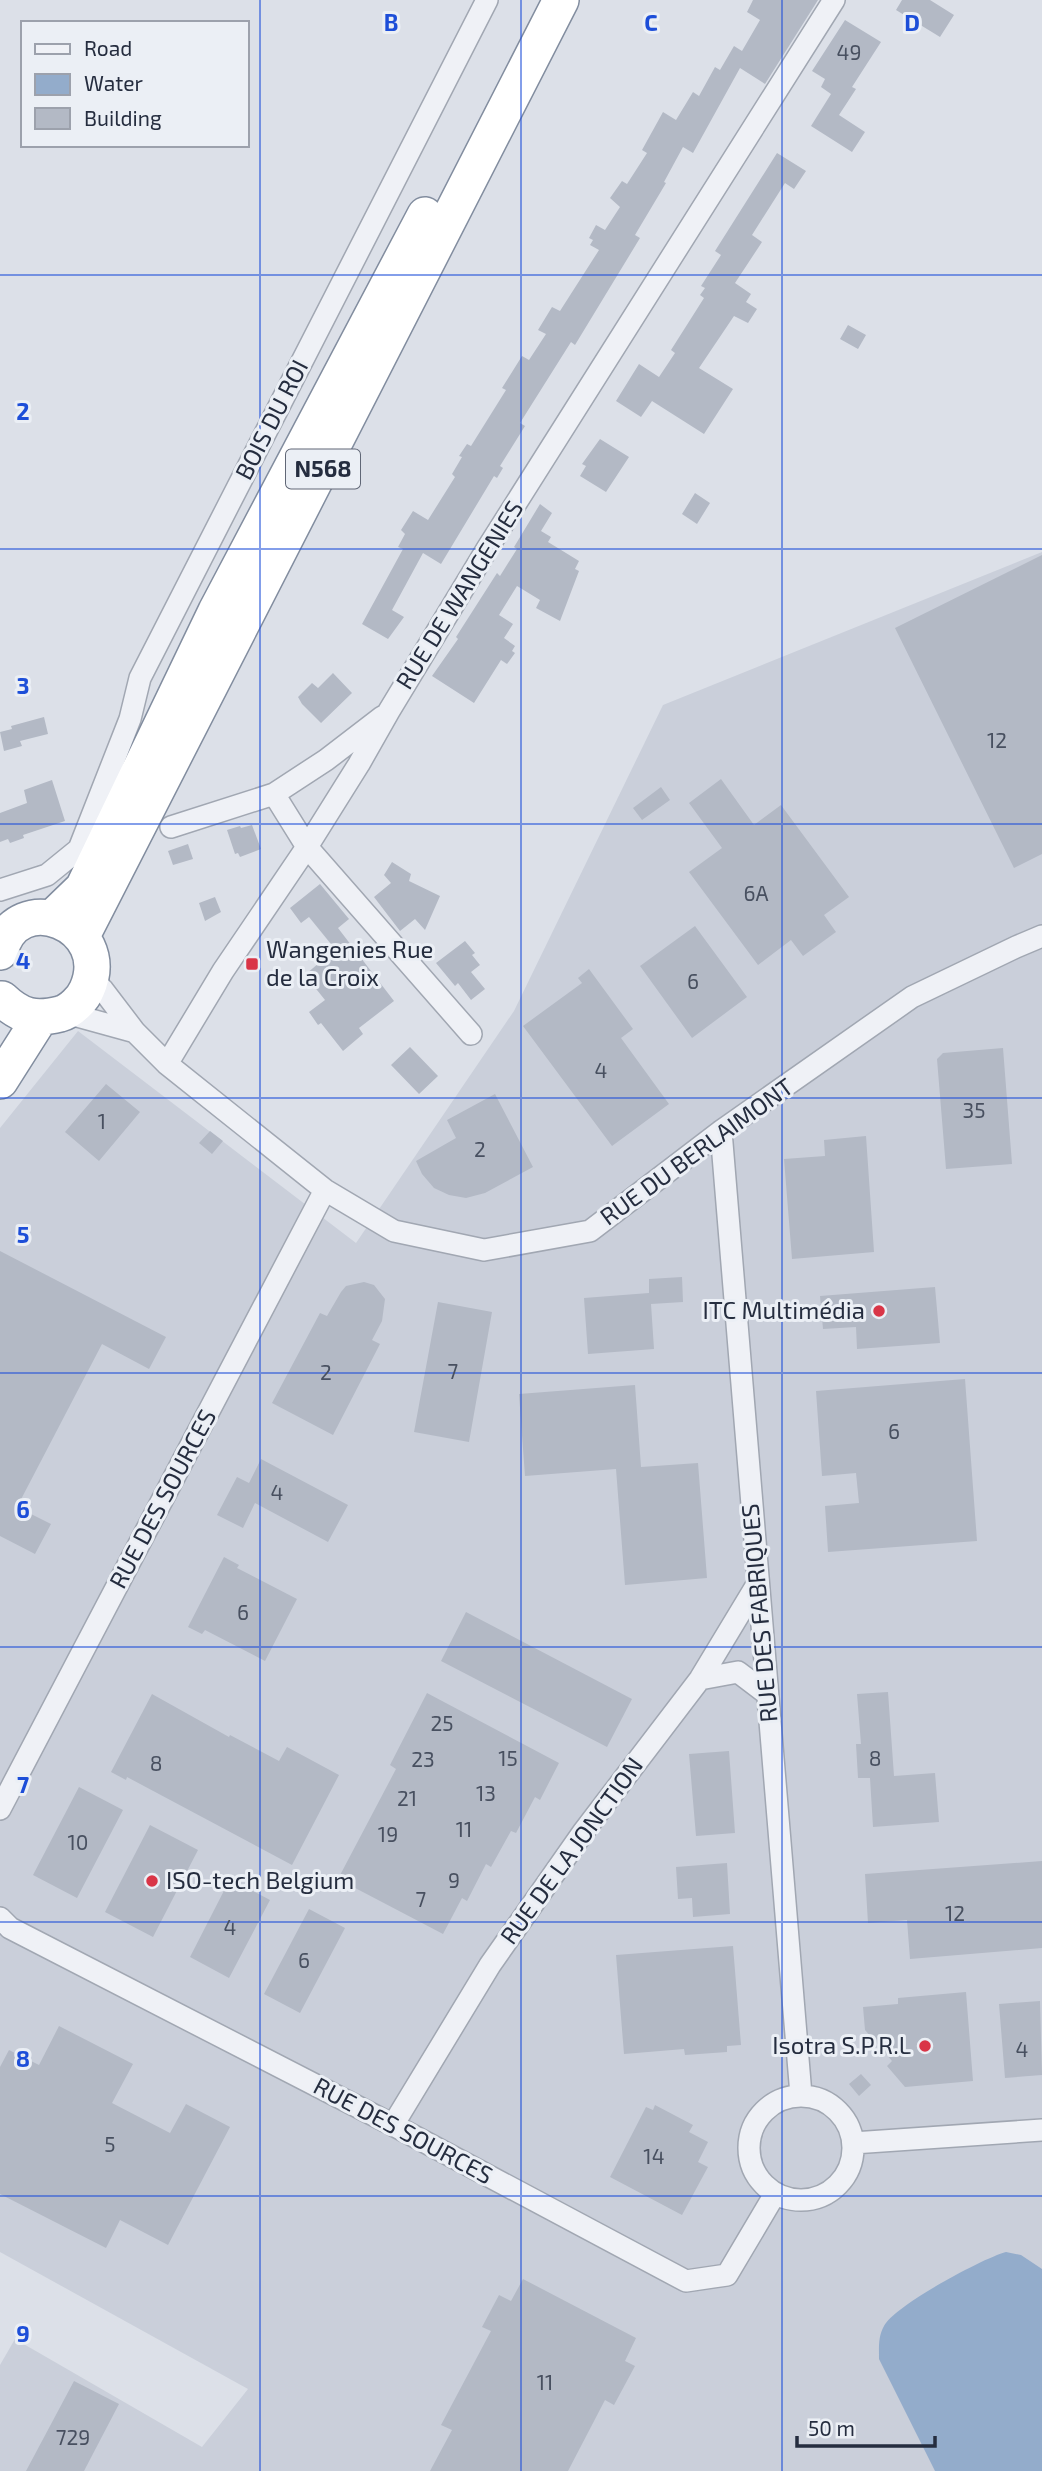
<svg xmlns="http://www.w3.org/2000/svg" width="1042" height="2471" viewBox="0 0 1042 2471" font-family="'Exo 2',sans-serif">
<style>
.built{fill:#cacfda}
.water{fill:#93accb}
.building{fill:#b3b9c5}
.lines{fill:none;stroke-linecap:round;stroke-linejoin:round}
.minor-casing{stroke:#a1a7b2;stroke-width:24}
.trunk-casing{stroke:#828d9f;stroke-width:38}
.minor{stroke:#eff1f6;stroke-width:21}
.trunk{stroke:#fff;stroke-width:35}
.grid{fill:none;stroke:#1d4ed8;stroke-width:2;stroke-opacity:0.55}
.poi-dot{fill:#d93547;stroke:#ebeff5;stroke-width:2.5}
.labels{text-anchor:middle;stroke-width:6;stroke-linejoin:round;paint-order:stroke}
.number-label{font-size:21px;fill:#485060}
.shield{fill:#ebeff5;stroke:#606776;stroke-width:2}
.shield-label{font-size:23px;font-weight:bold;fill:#252d3f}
.street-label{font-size:24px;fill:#252d3f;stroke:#ebeff5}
.poi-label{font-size:24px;fill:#252d3f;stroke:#ebeff5;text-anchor:start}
.grid-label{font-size:23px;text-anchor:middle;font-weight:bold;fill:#1d4ed8;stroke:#ebeff5;stroke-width:6;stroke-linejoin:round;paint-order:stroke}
</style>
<rect width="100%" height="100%" fill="#dce0e8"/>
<path class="built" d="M 1042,552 L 1042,2471 L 0,2471 L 0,2365 L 15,2339 L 202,2447 L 248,2389 L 0,2252 L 0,1128 L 78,1031 L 356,1243 L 514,1011 L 663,705 Z"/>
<path class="water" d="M 1006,2252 L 1021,2255 L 1042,2269 L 1042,2471 L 935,2471 L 879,2359 C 879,2347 878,2337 884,2326 C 894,2306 983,2258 1006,2252 Z"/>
<path class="building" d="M 753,0 L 818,0 L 765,84 L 740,68 L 693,153 L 683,147 L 664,182 L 666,183 L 635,235 L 640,238 L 575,345 L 571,342 L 520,423 L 525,426 L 500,466 L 503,468 L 497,478 L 494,476 L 441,564 L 423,553 L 392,610 L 404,617 L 388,639 L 362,624 L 403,549 L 398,547 L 405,534 L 401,530 L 413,511 L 428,520 L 455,477 L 452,474 L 462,457 L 459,456 L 467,444 L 471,446 L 506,390 L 502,388 L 522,356 L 529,360 L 546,334 L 538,330 L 552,307 L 560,311 L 599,250 L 590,245 L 593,240 L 589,238 L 596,225 L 605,230 L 620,207 L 610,198 L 622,181 L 627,184 L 647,153 L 642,150 L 663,112 L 676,120 L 693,92 L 699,96 L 715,67 L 720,70 L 734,46 L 742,51 L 760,20 L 747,12 Z
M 902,0 L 930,0 L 954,15 L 940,37 L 896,10 Z
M 845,20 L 881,42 L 852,87 L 856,89 L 839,115 L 865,132 L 852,152 L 811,126 L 831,94 L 821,87 L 825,79 L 812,71 Z
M 777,153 L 806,171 L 794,189 L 785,183 L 752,235 L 762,242 L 735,283 L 751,294 L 746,302 L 757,309 L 748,323 L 734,316 L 699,368 L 733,389 L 704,434 L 652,401 L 641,417 L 616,401 L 639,364 L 659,377 L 675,353 L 671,350 L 704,298 L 700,295 L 705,288 L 701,286 L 721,255 L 715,251 Z
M 848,325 L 866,335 L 858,349 L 840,339 Z
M 600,439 L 629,457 L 606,492 L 580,476 L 586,466 L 582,464 Z
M 695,493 L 710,503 L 697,524 L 682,514 Z
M 540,504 L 552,513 L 541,531 L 551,537 L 548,542 L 579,561 L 575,569 L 579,571 L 560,621 L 536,608 L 540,600 L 517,586 L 499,615 L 513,624 L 504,638 L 515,646 L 512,651 L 515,653 L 507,664 L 501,660 L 474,703 L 432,676 L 458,639 L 456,637 L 497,573 L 500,576 L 517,549 L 514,547 Z
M 1042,555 L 1042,854 L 1014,868 L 895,628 Z
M 333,673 L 352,693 L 321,723 L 302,704 L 298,697 L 312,683 L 318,688 Z
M 44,717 L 48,734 L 20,741 L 22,746 L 4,751 L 0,732 L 12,729 L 11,726 Z
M 721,779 L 754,825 L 781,805 L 849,897 L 824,915 L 836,932 L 803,956 L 791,940 L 758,965 L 689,872 L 722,848 L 689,803 Z
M 52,780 L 65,821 L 23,835 L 24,838 L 10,843 L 8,839 L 0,842 L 0,813 L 27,803 L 24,790 Z
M 661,787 L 670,800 L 642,820 L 633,808 Z
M 252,825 L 261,849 L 240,857 L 238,853 L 235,854 L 227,830 L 240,826 L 241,828 Z
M 188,844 L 193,859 L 173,865 L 168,851 Z
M 392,862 L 411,874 L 409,881 L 440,896 L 425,930 L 415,919 L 400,931 L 374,897 L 391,883 L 384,875 Z
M 320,884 L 349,919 L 338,928 L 394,1001 L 359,1028 L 363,1034 L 343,1051 L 321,1023 L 318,1025 L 309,1012 L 325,1000 L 305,975 L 335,949 L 309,917 L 301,923 L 290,908 Z
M 215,897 L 221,912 L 205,921 L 199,903 Z
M 695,926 L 747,997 L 692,1038 L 640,966 Z
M 465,941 L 475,953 L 472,955 L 480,965 L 471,972 L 485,989 L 471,1000 L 458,983 L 455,986 L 436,963 Z
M 589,969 L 633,1029 L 621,1038 L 669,1104 L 612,1146 L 523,1026 L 582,983 L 578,978 Z
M 410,1047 L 438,1076 L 419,1094 L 391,1065 Z
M 1003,1048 L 1012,1164 L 946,1169 L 937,1059 L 943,1053 Z
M 106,1084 L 140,1112 L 99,1161 L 65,1132 Z
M 495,1094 L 533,1167 L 485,1193 L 466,1198 L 449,1195 L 434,1188 L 422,1174 L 416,1161 L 456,1138 L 447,1120 Z
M 210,1131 L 223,1141 L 212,1154 L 199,1143 Z
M 866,1136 L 874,1252 L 792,1259 L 784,1159 L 825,1156 L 824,1140 Z
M 0,1251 L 166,1337 L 149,1369 L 102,1344 L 17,1507 L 51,1524 L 35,1554 L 0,1536 Z
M 682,1277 L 683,1302 L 651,1304 L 654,1349 L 588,1354 L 584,1298 L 649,1293 L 649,1279 Z
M 364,1282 L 374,1285 L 385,1299 L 382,1321 L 372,1340 L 380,1344 L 333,1435 L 272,1403 L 320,1313 L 327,1316 L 341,1292 L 346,1286 Z
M 935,1287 L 940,1343 L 857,1349 L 856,1327 L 823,1329 L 820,1296 Z
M 438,1302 L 492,1312 L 469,1442 L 414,1432 Z
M 965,1379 L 977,1541 L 828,1552 L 825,1506 L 859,1503 L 856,1473 L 822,1476 L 816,1391 Z
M 635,1385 L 641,1467 L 698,1463 L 707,1578 L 625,1585 L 616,1469 L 525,1476 L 519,1394 Z
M 261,1459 L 348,1505 L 328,1542 L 255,1503 L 243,1528 L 217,1515 L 237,1477 L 249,1483 Z
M 224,1557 L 239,1565 L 237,1568 L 297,1599 L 265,1661 L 205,1630 L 202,1634 L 188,1627 Z
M 466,1612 L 632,1699 L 607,1747 L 441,1661 Z
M 888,1692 L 894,1776 L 935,1773 L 939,1822 L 873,1827 L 870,1778 L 858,1778 L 856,1744 L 861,1744 L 857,1694 Z
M 427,1693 L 559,1763 L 540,1800 L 535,1797 L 516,1833 L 511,1831 L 491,1867 L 486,1864 L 467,1901 L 462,1898 L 443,1934 L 338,1879 L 396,1769 L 390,1765 Z
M 152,1694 L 229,1737 L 230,1735 L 279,1761 L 287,1747 L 339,1775 L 292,1865 L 127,1777 L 126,1780 L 111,1772 Z
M 729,1751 L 735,1833 L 696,1836 L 689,1754 Z
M 79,1787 L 123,1810 L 77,1898 L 33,1875 Z
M 150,1825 L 198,1850 L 153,1937 L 105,1912 Z
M 1042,1861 L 1042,1948 L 910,1959 L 907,1920 L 868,1923 L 865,1874 Z
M 727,1863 L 730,1914 L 693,1917 L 692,1898 L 678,1899 L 676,1867 Z
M 230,1879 L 270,1900 L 229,1978 L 190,1957 Z
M 309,1909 L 345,1928 L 300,2013 L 264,1994 Z
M 733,1946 L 741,2045 L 727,2046 L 727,2052 L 685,2055 L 684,2049 L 624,2054 L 616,1955 Z
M 966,1992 L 973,2081 L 905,2087 L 887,2066 L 892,2061 L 865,2030 L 863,2007 L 898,2004 L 898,1998 Z
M 1040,2001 L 1042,2075 L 1005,2078 L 999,2004 Z
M 59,2026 L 133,2064 L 112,2103 L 170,2133 L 186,2104 L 230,2127 L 168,2245 L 120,2220 L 106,2248 L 0,2194 L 0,2067 L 9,2050 L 39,2065 Z
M 861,2074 L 871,2085 L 859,2096 L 849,2084 Z
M 655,2105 L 693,2125 L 689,2132 L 708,2142 L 698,2162 L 708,2167 L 682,2215 L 610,2177 L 646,2107 L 653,2110 Z
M 523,2279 L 636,2338 L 625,2361 L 635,2366 L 614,2405 L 605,2400 L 568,2471 L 430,2471 L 452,2430 L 441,2425 L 491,2331 L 482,2327 L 499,2295 L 511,2301 Z
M 74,2381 L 119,2404 L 84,2471 L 26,2471 Z"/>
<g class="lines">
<defs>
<path id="minor" d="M 274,794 L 307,847 L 471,1034
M 171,827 L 274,794 L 326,760 L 382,717
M 0,890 L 47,875 L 79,849 L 130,719 L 140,678 L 487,0
M 92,979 L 103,990 L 135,1032 L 167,1064 L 325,1190 L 394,1231 L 484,1250 L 590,1231 L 721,1131 L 912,997 L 1016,947 L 1042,936
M 66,1013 L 135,1032
M 167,1064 L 223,971 L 307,847 L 359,764 L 389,711 L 487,549 L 834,0
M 721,1131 L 801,2095
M 700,1679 L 738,1672 L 767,1694
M 0,1809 L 325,1190
M 0,1918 L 10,1928 L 393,2125 L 686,2281 L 727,2275 L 775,2194
M749 2148a52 52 0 1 1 104 0a52 52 0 1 1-104 0Z
M 393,2125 L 490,1965 L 584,1831 L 700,1679 L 758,1583
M 853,2143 L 1042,2130"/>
<path id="trunk" d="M 53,917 L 83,888 L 216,611 L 425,215
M 82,936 L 561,0
M 0,952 C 16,885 115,925 87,989 C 83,999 71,1011 60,1014 C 35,1020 21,1017 2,999
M 0,1081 L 40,1018"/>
</defs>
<use href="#minor" class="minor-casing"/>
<use href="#trunk" class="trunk-casing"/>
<use href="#minor" class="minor"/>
<use href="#trunk" class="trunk"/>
</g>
<path class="grid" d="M 260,0 L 260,2471M 521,0 L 521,2471M 782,0 L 782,2471M 0,275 L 1042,275M 0,549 L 1042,549M 0,824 L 1042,824M 0,1098 L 1042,1098M 0,1373 L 1042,1373M 0,1647 L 1042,1647M 0,1922 L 1042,1922M 0,2196 L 1042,2196"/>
<g class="poi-dot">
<rect x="245" y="957" width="14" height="14" rx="3.5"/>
<circle cx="879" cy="1311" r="7"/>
<circle cx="152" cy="1881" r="7"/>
<circle cx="925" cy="2046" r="7"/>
</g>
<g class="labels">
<g class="number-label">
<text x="849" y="60">49</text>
<text x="997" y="748">12</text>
<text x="756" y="901">6A</text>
<text x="693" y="989">6</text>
<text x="601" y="1078">4</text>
<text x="974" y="1118">35</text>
<text x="102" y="1129">1</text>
<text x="480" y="1157">2</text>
<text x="453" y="1379">7</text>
<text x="326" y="1380">2</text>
<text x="894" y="1439">6</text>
<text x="277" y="1500">4</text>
<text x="243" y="1620">6</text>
<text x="442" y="1731">25</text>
<text x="508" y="1766">15</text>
<text x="875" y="1766">8</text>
<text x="423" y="1767">23</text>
<text x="156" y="1771">8</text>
<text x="486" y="1801">13</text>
<text x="407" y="1806">21</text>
<text x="464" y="1837">11</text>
<text x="388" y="1842">19</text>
<text x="78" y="1850">10</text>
<text x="454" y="1888">9</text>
<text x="421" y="1907">7</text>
<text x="955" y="1921">12</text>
<text x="230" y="1935">4</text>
<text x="304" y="1968">6</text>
<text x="1022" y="2057">4</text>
<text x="110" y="2152">5</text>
<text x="654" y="2164">14</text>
<text x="545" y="2390">11</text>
<text x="73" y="2445">729</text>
</g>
<rect class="shield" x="286" y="449.5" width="74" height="39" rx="5"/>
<g class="shield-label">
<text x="323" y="477">N568</text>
</g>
<g class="street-label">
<text transform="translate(272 420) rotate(-63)" y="8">BOIS DU ROI</text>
<text transform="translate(460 595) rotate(-58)" y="8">RUE DE WANGENIES</text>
<text transform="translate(697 1152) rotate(-36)" y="8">RUE DU BERLAIMONT</text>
<text transform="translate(163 1499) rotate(-62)" y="8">RUE DES SOURCES</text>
<text transform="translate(760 1613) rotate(-95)" y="8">RUE DES FABRIQUES</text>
<text transform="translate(572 1851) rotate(-54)" y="8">RUE DE LA JONCTION</text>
<text transform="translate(403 2131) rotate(28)" y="8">RUE DES SOURCES</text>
</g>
<g class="poi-label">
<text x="266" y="958">Wangenies Rue<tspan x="266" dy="28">de la Croix</tspan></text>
<text x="865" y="1319" text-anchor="end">ITC Multimédia</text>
<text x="166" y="1889">ISO-tech Belgium</text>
<text x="911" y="2054" text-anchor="end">Isotra S.P.R.L</text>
</g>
</g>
<g class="grid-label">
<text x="391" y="31">B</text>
<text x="651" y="31">C</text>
<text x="912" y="31">D</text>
<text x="23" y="420">2</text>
<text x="23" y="694">3</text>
<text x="23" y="969">4</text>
<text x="23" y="1243">5</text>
<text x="23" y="1518">6</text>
<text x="23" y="1793">7</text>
<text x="23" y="2067">8</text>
<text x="23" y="2342">9</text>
</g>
<rect x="21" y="21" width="228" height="126" fill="#ebeff5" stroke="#9ca1ac" stroke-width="2"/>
<rect x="35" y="44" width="35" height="10" fill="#eff1f6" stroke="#9ca1ac" stroke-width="2"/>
<text x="84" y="56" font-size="21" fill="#252d3f">Road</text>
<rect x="35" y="74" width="35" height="21" fill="#93accb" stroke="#9ca1ac" stroke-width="2"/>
<text x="84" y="91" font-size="21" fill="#252d3f">Water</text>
<rect x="35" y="108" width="35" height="21" fill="#b3b9c5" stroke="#9ca1ac" stroke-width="2"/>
<text x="84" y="126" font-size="21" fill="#252d3f">Building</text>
<path d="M797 2436v10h138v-10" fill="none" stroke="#252d3f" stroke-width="3.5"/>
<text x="808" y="2436" font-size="21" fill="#252d3f" stroke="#ebeff5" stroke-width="5" paint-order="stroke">50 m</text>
</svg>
